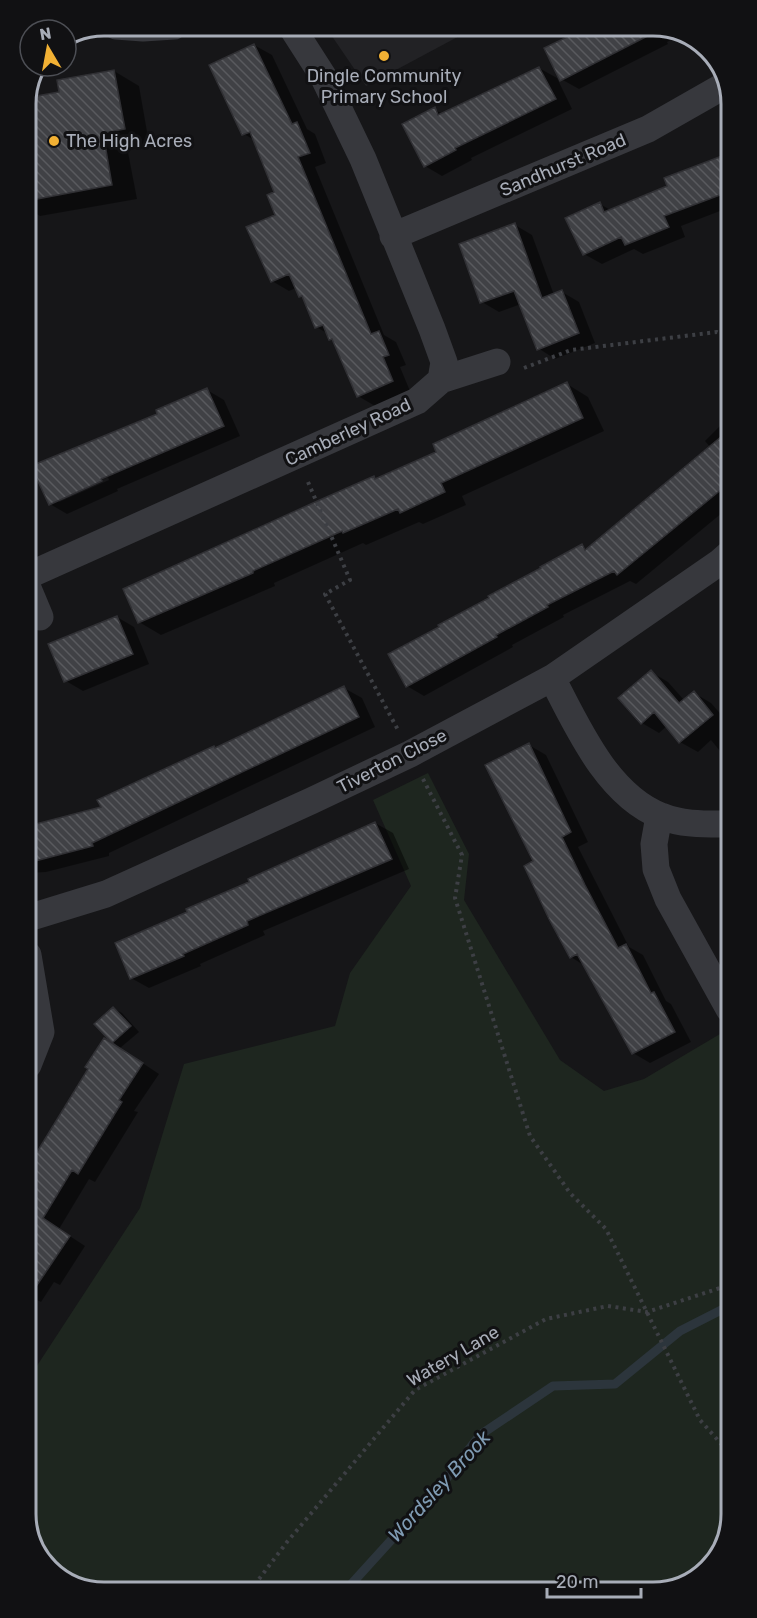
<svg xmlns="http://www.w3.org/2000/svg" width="757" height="1618" viewBox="0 0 757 1618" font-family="Rubik,sans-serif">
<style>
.built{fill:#222225}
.green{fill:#1e261f}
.shadow{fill:#0007;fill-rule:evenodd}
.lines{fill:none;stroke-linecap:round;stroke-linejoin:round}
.stream{stroke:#2c353c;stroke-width:9}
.building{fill:url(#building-back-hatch);stroke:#303034;stroke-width:1.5}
.path{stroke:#3d3f44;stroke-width:4;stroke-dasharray:3 4.5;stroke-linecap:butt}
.street{stroke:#37383d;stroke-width:27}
.poi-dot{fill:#f2b134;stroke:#111113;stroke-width:2}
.labels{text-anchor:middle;stroke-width:6;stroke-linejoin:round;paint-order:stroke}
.poi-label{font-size:18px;fill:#a8adb8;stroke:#111113}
.street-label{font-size:18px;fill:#a8adb8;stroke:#111113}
.water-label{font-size:20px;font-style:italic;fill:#7f9bb3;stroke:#111113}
.rim{fill:none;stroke:#a8adb8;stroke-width:3}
</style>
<defs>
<pattern id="building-back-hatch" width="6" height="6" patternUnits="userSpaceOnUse" patternTransform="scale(1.5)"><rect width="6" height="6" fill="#404145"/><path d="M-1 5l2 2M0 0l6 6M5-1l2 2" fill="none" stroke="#595a5e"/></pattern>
</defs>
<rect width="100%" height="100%" fill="#161618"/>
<path class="built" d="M 325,26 L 478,26 L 366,86 Z"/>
<path class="green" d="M 428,773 L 469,854 L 464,900 L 560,1060 L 604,1091 L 644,1079 L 720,1034 L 730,1032 L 731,1514 L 715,1561 L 678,1588 L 99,1592 L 57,1576 L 30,1539 L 29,1378 L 140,1208 L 184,1064 L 335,1026 L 350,973 L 411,886 L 373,800 Z"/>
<path class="shadow" d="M 593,26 L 658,26 L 681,35 L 667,42 L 668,44 L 579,89 L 561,79 L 546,49 Z
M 254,45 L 272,55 L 307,129 L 315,134 L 326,163 L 315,167 L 384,335 L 396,342 L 406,365 L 400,367 L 410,391 L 375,406 L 358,396 L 335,342 L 330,339 L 327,333 L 316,327 L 305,299 L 300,296 L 296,288 L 289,291 L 272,281 L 277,216 L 276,193 L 256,141 L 244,134 L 211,66 Z
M 539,68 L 557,78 L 572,109 L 471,158 L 472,160 L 442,176 L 425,166 L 434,109 L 444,115 Z
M 114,71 L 139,86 L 149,143 L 127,147 L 137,199 L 40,216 L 26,208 L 26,100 L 61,94 Z
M 727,156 L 728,215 L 720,211 L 681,226 L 685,237 L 643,254 L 634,249 L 602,264 L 584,254 L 600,204 L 612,211 L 669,187 L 666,179 Z
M 515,225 L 532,235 L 554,295 L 562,292 L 579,302 L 595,343 L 555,359 L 538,348 L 521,304 L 499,312 L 482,302 Z
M 567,384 L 588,397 L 604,431 L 462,496 L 466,505 L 423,524 L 419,522 L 366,545 L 363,543 L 274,583 L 275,586 L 161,635 L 139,622 L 374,478 L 378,480 L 438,452 Z
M 207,390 L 224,400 L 240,436 L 117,489 L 118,491 L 67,514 L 50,504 L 159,414 ZM 108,477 L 109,480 L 59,502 L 59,499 Z
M 728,418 L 728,508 L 636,584 L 630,581 L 563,615 L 564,617 L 512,645 L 513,647 L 424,696 L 407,686 L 491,599 L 582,546 L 588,550 L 711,448 L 705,441 Z
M 117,617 L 134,627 L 149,664 L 83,691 L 66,681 Z
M 651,672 L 668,682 L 684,700 L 694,693 L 711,703 L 725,719 L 729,716 L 729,762 L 711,740 L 698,752 L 680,742 L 667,726 L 659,733 L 642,723 Z
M 344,688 L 362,698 L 375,727 L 109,853 L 109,856 L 46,872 L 28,873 L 28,827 L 105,823 Z
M 529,745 L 546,755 L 588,842 L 578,847 L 603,896 L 629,947 L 643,955 L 666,1001 L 671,1004 L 691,1042 L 650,1063 L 633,1053 L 585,966 L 571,957 L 535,862 Z
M 375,823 L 393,833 L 409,869 L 263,931 L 265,935 L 200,964 L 201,966 L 149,988 L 131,978 L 189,913 Z
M 113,1008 L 122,1013 L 139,1032 L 120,1048 L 159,1074 L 134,1111 L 138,1112 L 95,1182 L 89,1179 L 59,1229 L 85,1246 L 60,1285 L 54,1282 L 41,1302 L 29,1296 L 29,1168 L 49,1137 L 117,1046 L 97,1024 Z"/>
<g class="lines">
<path class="stream" d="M 345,1591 L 443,1483 L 480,1435 L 553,1386 L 615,1384 L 680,1331 L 731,1305"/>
</g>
<path class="building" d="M 590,26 L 658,26 L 663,28 L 560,81 L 544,48 Z
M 254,44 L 292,124 L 297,122 L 310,153 L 298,157 L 371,334 L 379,331 L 389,355 L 383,357 L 393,381 L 357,397 L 332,339 L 329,340 L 323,325 L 315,328 L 302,296 L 299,297 L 289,274 L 271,282 L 246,227 L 275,215 L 267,195 L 274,192 L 250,132 L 242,135 L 209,65 Z
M 539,67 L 556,99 L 455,148 L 456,150 L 424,167 L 402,124 L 435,107 L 438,115 Z
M 114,70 L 125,129 L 103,133 L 112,185 L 26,201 L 26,98 L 59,92 L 57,80 Z
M 727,154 L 728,192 L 664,216 L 669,227 L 625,245 L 621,237 L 583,255 L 565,218 L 600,202 L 604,212 L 667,186 L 664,178 Z
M 515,223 L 542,298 L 562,290 L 579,333 L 537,350 L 514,291 L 480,303 L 459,244 Z
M 567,382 L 583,418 L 441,483 L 445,492 L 400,513 L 398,509 L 343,533 L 342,531 L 253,571 L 253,573 L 138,623 L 123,589 L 313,503 L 374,476 L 375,479 L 436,452 L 433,444 Z
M 207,388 L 224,426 L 101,479 L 102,481 L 49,505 L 31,466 L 157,414 L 156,410 Z
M 728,431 L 728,484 L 617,575 L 614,571 L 547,605 L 548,607 L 496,635 L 497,637 L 406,687 L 388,654 L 439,627 L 438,625 L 489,598 L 488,596 L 541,568 L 540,567 L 582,544 L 585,550 Z
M 117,616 L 133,654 L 64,682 L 48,644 Z
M 651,670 L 679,703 L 694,691 L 713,715 L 679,743 L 654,712 L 641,724 L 618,698 Z
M 344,686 L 359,717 L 168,807 L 92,843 L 93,846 L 35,861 L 28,826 L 101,807 L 97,800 L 214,746 L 215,748 Z
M 529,743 L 571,832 L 562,837 L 585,885 L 618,948 L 626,944 L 651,993 L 654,992 L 675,1032 L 632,1054 L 577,954 L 570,958 L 549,919 L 524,866 L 533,861 L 485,765 Z
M 375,822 L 392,859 L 247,921 L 248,925 L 183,954 L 184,956 L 130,979 L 115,943 L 187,912 L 186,909 L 249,882 L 248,879 Z
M 113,1007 L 131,1026 L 112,1043 L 94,1024 Z
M 104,1038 L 143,1063 L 119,1100 L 122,1102 L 78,1174 L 72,1170 L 43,1218 L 70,1236 L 29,1297 L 29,1165 L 88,1069 L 85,1067 Z"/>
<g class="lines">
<path class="path" d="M 524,368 L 571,350 L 717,332 L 728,337
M 308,482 L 350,580 L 325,594 L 398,730
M 423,779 L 462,855 L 455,898 L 530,1136 L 570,1193 L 606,1229 L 700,1420 L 731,1455
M 250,1591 L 287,1542 L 415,1390 L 546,1319 L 608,1306 L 647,1312 L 720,1288 L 731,1282"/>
<path class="street" d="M 116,26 L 143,28 L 174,26
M 393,236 L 648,129 L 727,84
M 441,380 L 497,362
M 27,576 L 417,401 L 441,380 L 444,362 L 432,329 L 363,159 L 323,76 L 291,26
M 27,586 L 40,617
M 552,678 C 577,726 607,795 661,816 C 682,825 707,824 729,824
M 659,816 L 654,844 L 656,869 L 668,899 L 729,1009
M 28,918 L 106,894 L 311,801 L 410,754 L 552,678 L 720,562 L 729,554
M 28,955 L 41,1032 L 28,1065"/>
</g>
<g class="poi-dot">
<circle cx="384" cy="56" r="6"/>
<circle cx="54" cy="141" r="6"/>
</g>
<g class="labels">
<g class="poi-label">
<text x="384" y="82">Dingle Community<tspan x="384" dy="21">Primary School</tspan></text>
<text x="66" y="147" text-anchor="start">The High Acres</text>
</g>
<g class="street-label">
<text transform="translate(563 165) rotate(-23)" y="6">Sandhurst Road</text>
<text transform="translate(348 432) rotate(-25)" y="6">Camberley Road</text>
<text transform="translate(392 761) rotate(-27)" y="6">Tiverton Close</text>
<text transform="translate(453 1356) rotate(-30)" y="6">Watery Lane</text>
</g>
<g class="water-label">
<text transform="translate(439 1486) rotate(-48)" y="7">Wordsley Brook</text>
</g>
</g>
<path d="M0 0H757V1618H0ZM104 36H653A68 68 0 0 1 721 104V1514A68 68 0 0 1 653 1582H104A68 68 0 0 1 36 1514V104A68 68 0 0 1 104 36Z" fill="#111113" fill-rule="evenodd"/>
<path class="rim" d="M104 36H653A68 68 0 0 1 721 104V1514A68 68 0 0 1 653 1582H104A68 68 0 0 1 36 1514V104A68 68 0 0 1 104 36Z"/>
<g transform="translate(48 48) rotate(350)"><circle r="28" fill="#111113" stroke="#4d4f55" stroke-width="1.5"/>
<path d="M0-4.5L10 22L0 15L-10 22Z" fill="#f2b134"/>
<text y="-9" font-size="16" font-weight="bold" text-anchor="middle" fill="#a8adb8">N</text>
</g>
<path d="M547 1588v9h94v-9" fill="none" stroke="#a8adb8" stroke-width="3"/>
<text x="556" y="1588" font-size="18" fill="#a8adb8" stroke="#111113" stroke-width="4.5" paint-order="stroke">20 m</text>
</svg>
